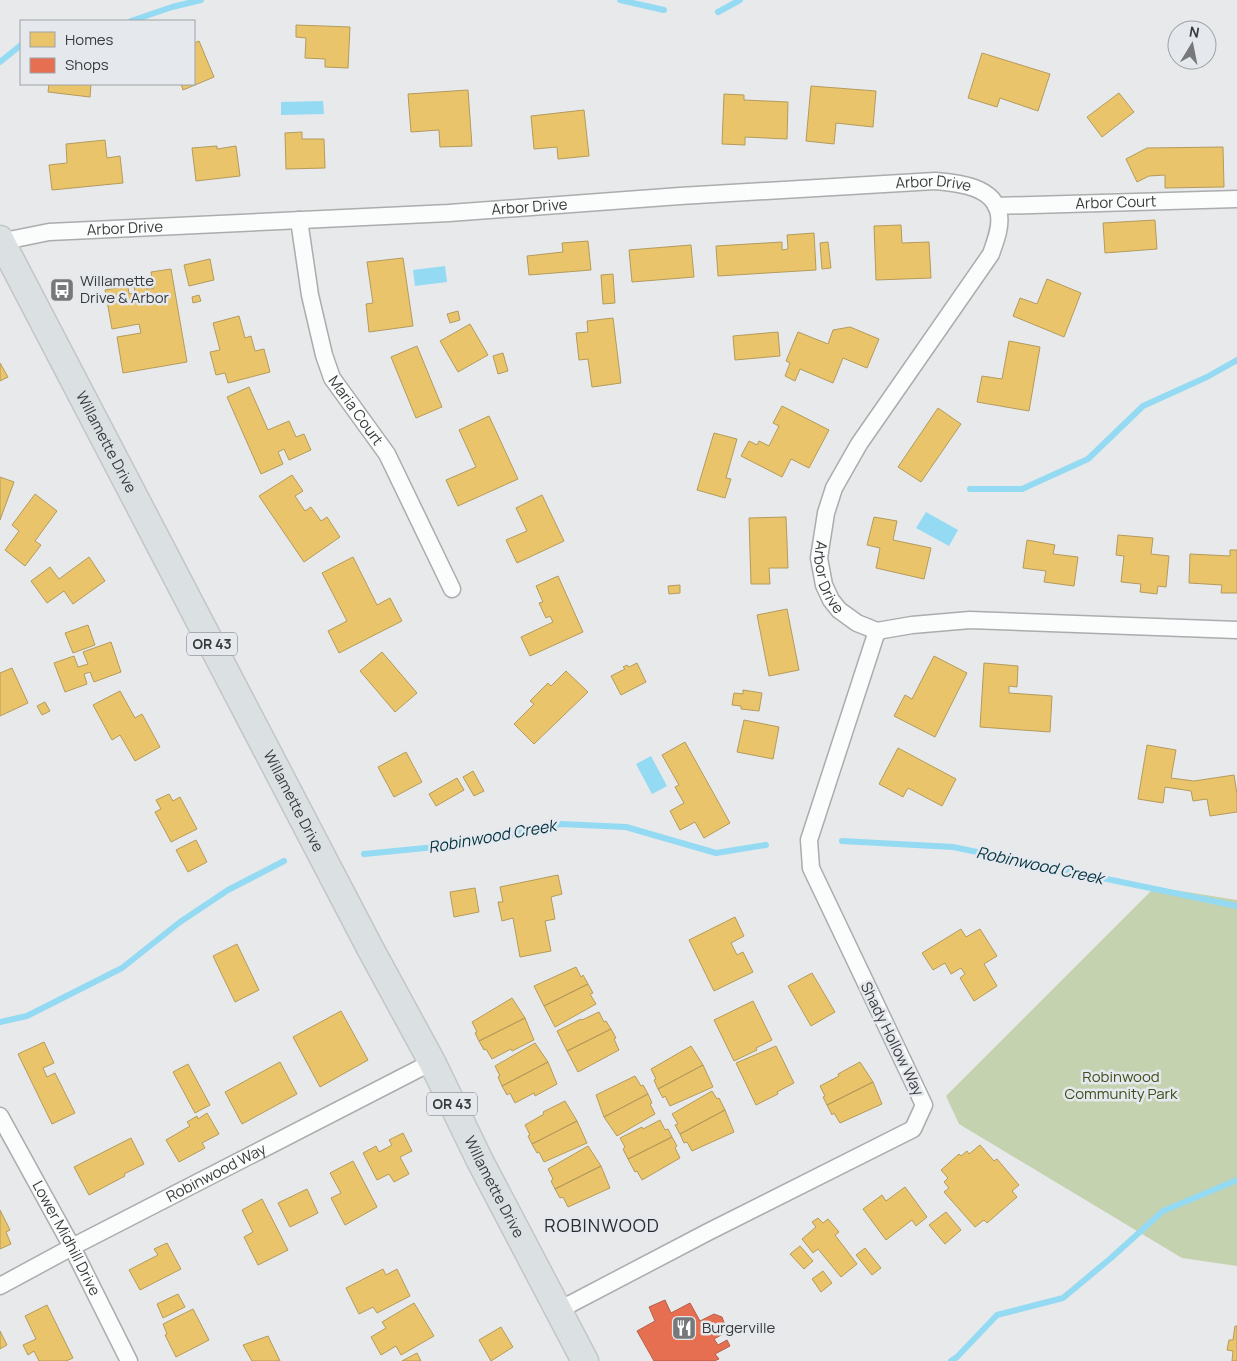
<svg xmlns="http://www.w3.org/2000/svg" width="1237" height="1361" viewBox="0 0 1237 1361" font-family="Manrope,sans-serif">
<style>
.green{fill:#c4d2b0}
.water{fill:#94daf2}
.homes{fill:#e9c46a;stroke:#b49b5c}
.shops{fill:#e76f51;stroke:#b35f4b}
.lines{fill:none;stroke-linecap:round;stroke-linejoin:round}
.stream{stroke:#94daf2;stroke-width:6}
.street-casing{stroke:#aaacad;stroke-width:19}
.primary-casing{stroke:#c3c5c6;stroke-width:29}
.street{stroke:#fbfcfc;stroke-width:16}
.primary{stroke:#dbe1e2;stroke-width:26}
.labels{text-anchor:middle;stroke-width:5;stroke-linejoin:round;paint-order:stroke}
.shield{fill:#e5e8ed;stroke:#6d6f71;stroke-width:1}
.shield-label{font-size:14px;font-weight:bold;fill:#393b3c}
.street-label{font-size:15px;fill:#393b3c;stroke:#e5e8ed}
.poi-label{font-size:15px;fill:#393b3c;stroke:#e5e8ed;text-anchor:start}
.park-label{font-size:15px;fill:#3d4e18;stroke:#e5e8ed}
.water-label{font-size:16px;font-style:italic;fill:#023341;stroke:#e5e8ed}
.quarter-label{font-size:18px;letter-spacing:1px;fill:#2b2d31;stroke:#e5e8ed}
</style>
<rect width="100%" height="100%" fill="#e7e9eb"/>
<path class="green" d="M 1155,887 L 1237,900 L 1237,1266 L 1182,1258 L 959,1124 L 946,1096 Z"/>
<path class="water" d="M 323,101 L 324,114 L 281,115 L 281,102 Z
M 445,266 L 447,282 L 415,286 L 413,270 Z
M 926,512 L 958,530 L 949,546 L 916,528 Z
M 651,756 L 667,786 L 652,794 L 636,764 Z"/>
<path class="homes" d="M 296,25 L 350,27 L 348,68 L 325,67 L 325,59 L 305,58 L 306,38 L 296,37 Z
M 199,41 L 214,77 L 183,90 L 181,84 L 194,84 L 194,43 Z
M 982,53 L 1050,74 L 1038,111 L 1000,98 L 997,107 L 968,98 Z
M 49,84 L 91,84 L 90,97 L 48,92 Z
M 811,86 L 876,91 L 873,127 L 836,123 L 834,144 L 806,141 Z
M 468,90 L 472,146 L 440,147 L 439,130 L 411,132 L 408,94 Z
M 1119,93 L 1134,112 L 1102,137 L 1087,117 Z
M 724,94 L 744,95 L 744,100 L 788,102 L 787,139 L 745,137 L 745,145 L 722,144 Z
M 584,110 L 589,156 L 558,159 L 557,147 L 534,149 L 531,116 Z
M 302,132 L 302,139 L 324,139 L 325,168 L 286,169 L 285,133 Z
M 105,140 L 107,158 L 120,156 L 123,183 L 52,190 L 49,165 L 67,163 L 66,144 Z
M 217,146 L 217,149 L 236,146 L 240,176 L 196,181 L 192,148 Z
M 1223,147 L 1224,187 L 1165,188 L 1165,175 L 1149,176 L 1137,182 L 1126,159 L 1147,148 Z
M 1155,220 L 1157,249 L 1105,253 L 1103,223 Z
M 901,225 L 902,243 L 929,242 L 931,278 L 876,280 L 874,226 Z
M 814,233 L 816,270 L 718,276 L 716,246 L 782,242 L 782,250 L 788,249 L 787,235 Z
M 588,241 L 591,270 L 529,275 L 527,256 L 563,252 L 562,243 Z
M 828,242 L 831,268 L 822,269 L 820,243 Z
M 691,245 L 694,277 L 632,282 L 629,250 Z
M 403,258 L 413,326 L 369,332 L 366,304 L 373,303 L 367,262 Z
M 210,259 L 214,280 L 189,286 L 184,265 Z
M 171,269 L 187,362 L 123,373 L 117,337 L 141,333 L 139,324 L 112,329 L 105,290 L 128,286 L 129,294 L 135,293 L 134,286 L 146,284 L 147,289 L 154,288 L 151,272 Z
M 613,274 L 615,303 L 603,304 L 601,275 Z
M 1047,279 L 1081,293 L 1064,337 L 1013,316 L 1020,298 L 1037,304 Z
M 199,295 L 201,301 L 193,303 L 192,297 Z
M 458,311 L 460,320 L 450,323 L 447,314 Z
M 239,316 L 245,338 L 251,336 L 255,351 L 264,349 L 270,372 L 228,383 L 225,373 L 216,375 L 210,352 L 220,350 L 213,323 Z
M 613,318 L 621,383 L 592,387 L 588,359 L 579,360 L 576,333 L 588,332 L 587,321 Z
M 470,324 L 488,355 L 458,372 L 440,341 Z
M 850,327 L 879,339 L 867,368 L 843,358 L 833,383 L 800,369 L 795,381 L 785,376 L 790,363 L 786,361 L 798,332 L 828,344 L 833,330 Z
M 778,332 L 780,356 L 735,360 L 733,336 Z
M 1009,341 L 1040,347 L 1029,411 L 977,402 L 982,376 L 1002,379 Z
M 417,346 L 442,407 L 416,418 L 391,357 Z
M 503,353 L 508,371 L 498,374 L 493,356 Z
M 0,363 L 8,377 L 0,381 Z
M 249,387 L 268,430 L 289,421 L 296,437 L 304,434 L 311,450 L 289,460 L 284,449 L 278,452 L 283,464 L 261,474 L 227,397 Z
M 782,406 L 829,430 L 809,468 L 791,459 L 782,477 L 741,456 L 749,441 L 757,445 L 759,441 L 769,446 L 779,426 L 773,423 Z
M 938,408 L 961,424 L 921,482 L 898,467 Z
M 489,416 L 518,479 L 458,506 L 446,480 L 476,467 L 459,430 Z
M 714,433 L 737,439 L 726,478 L 731,479 L 725,498 L 697,490 Z
M 292,475 L 303,491 L 295,496 L 305,511 L 311,507 L 321,521 L 327,517 L 340,537 L 304,562 L 259,496 Z
M 0,477 L 14,482 L 0,520 Z
M 35,494 L 57,511 L 35,541 L 41,545 L 25,566 L 5,550 L 19,531 L 12,525 Z
M 542,495 L 564,541 L 517,563 L 506,540 L 527,531 L 516,508 Z
M 786,517 L 788,568 L 769,568 L 770,584 L 751,584 L 749,518 Z
M 874,517 L 897,521 L 893,540 L 931,548 L 924,579 L 876,568 L 880,548 L 867,545 Z
M 1118,535 L 1153,538 L 1151,554 L 1169,556 L 1166,587 L 1158,586 L 1157,594 L 1140,592 L 1141,584 L 1121,582 L 1124,556 L 1116,555 Z
M 1027,540 L 1055,545 L 1053,554 L 1078,557 L 1074,586 L 1044,582 L 1046,571 L 1023,568 Z
M 1230,550 L 1237,550 L 1237,593 L 1221,593 L 1222,585 L 1189,583 L 1190,554 L 1230,556 Z
M 89,557 L 105,581 L 73,604 L 64,591 L 47,603 L 31,581 L 50,567 L 59,579 Z
M 353,557 L 377,605 L 390,598 L 402,621 L 339,653 L 328,631 L 347,621 L 322,573 Z
M 558,576 L 583,632 L 530,656 L 521,637 L 553,622 L 550,616 L 546,618 L 539,603 L 543,602 L 536,586 Z
M 680,585 L 680,593 L 669,594 L 668,586 Z
M 787,609 L 799,670 L 769,676 L 757,615 Z
M 88,625 L 95,645 L 73,653 L 65,633 Z
M 111,642 L 121,672 L 94,682 L 90,672 L 84,674 L 87,684 L 65,692 L 54,663 L 74,656 L 78,667 L 88,664 L 83,652 Z
M 382,652 L 417,693 L 395,712 L 360,671 Z
M 934,656 L 967,673 L 935,737 L 894,716 L 905,695 L 912,699 Z
M 637,663 L 646,682 L 621,695 L 611,676 L 625,669 L 623,667 L 627,665 L 629,667 Z
M 984,663 L 1018,666 L 1017,687 L 1009,686 L 1009,693 L 1052,696 L 1050,732 L 980,727 Z
M 12,668 L 28,703 L 0,716 L 0,673 Z
M 566,671 L 588,692 L 534,744 L 514,724 L 534,704 L 530,701 L 548,683 L 551,686 Z
M 743,690 L 762,693 L 759,711 L 741,709 L 741,706 L 732,705 L 734,693 L 743,694 Z
M 120,691 L 135,718 L 142,714 L 160,747 L 135,761 L 120,735 L 112,740 L 93,705 Z
M 45,702 L 50,711 L 42,715 L 37,706 Z
M 744,720 L 779,727 L 773,759 L 737,752 Z
M 685,742 L 730,823 L 704,838 L 695,822 L 680,830 L 670,811 L 684,803 L 675,787 L 679,785 L 662,755 Z
M 1147,745 L 1176,750 L 1171,778 L 1194,781 L 1234,775 L 1237,794 L 1237,812 L 1210,816 L 1207,799 L 1193,801 L 1191,791 L 1165,787 L 1163,803 L 1138,799 Z
M 898,748 L 956,779 L 942,806 L 908,788 L 903,797 L 879,784 Z
M 406,752 L 422,782 L 394,797 L 378,767 Z
M 473,771 L 484,791 L 474,796 L 463,777 Z
M 457,778 L 464,790 L 436,806 L 429,794 Z
M 169,794 L 173,801 L 180,797 L 197,829 L 171,842 L 155,812 L 161,809 L 156,800 Z
M 196,840 L 207,862 L 188,872 L 176,850 Z
M 558,875 L 562,894 L 551,897 L 555,919 L 545,921 L 551,951 L 520,957 L 513,918 L 502,921 L 498,902 L 503,902 L 500,887 Z
M 475,888 L 479,912 L 454,917 L 450,892 Z
M 735,917 L 744,936 L 731,943 L 737,955 L 743,952 L 753,972 L 714,991 L 689,940 Z
M 961,929 L 966,937 L 980,929 L 997,956 L 984,964 L 997,986 L 974,1001 L 960,978 L 965,974 L 961,968 L 951,974 L 945,963 L 933,970 L 922,953 Z
M 237,944 L 259,990 L 235,1002 L 213,956 Z
M 576,967 L 581,977 L 583,975 L 588,984 L 544,1006 L 534,986 Z
M 812,973 L 835,1012 L 811,1026 L 788,986 Z
M 588,984 L 593,993 L 590,994 L 596,1004 L 555,1027 L 544,1006 Z
M 512,998 L 525,1018 L 479,1041 L 475,1033 L 477,1032 L 472,1022 Z
M 753,1001 L 772,1040 L 756,1048 L 757,1050 L 734,1061 L 714,1020 Z
M 341,1011 L 368,1060 L 320,1087 L 293,1037 Z
M 599,1012 L 604,1022 L 606,1021 L 611,1029 L 567,1051 L 557,1031 L 581,1019 L 582,1020 Z
M 525,1018 L 534,1040 L 512,1051 L 511,1049 L 492,1059 L 486,1049 L 484,1050 L 479,1041 Z
M 611,1029 L 616,1038 L 614,1039 L 619,1050 L 578,1072 L 567,1051 Z
M 44,1042 L 54,1063 L 43,1068 L 47,1077 L 55,1073 L 75,1113 L 52,1124 L 18,1054 Z
M 535,1043 L 548,1062 L 502,1086 L 498,1077 L 500,1076 L 495,1066 Z
M 691,1046 L 703,1065 L 658,1089 L 654,1080 L 656,1079 L 651,1069 Z
M 776,1046 L 794,1083 L 777,1092 L 778,1094 L 756,1105 L 736,1063 Z
M 280,1062 L 297,1094 L 242,1124 L 225,1092 Z
M 548,1062 L 557,1084 L 535,1096 L 534,1093 L 515,1103 L 510,1093 L 507,1095 L 502,1086 Z
M 860,1062 L 873,1082 L 827,1105 L 823,1097 L 825,1096 L 820,1086 L 839,1076 L 838,1074 Z
M 188,1064 L 210,1105 L 195,1113 L 173,1072 Z
M 703,1065 L 713,1087 L 670,1106 L 665,1096 L 663,1098 L 658,1089 Z
M 635,1076 L 641,1086 L 643,1085 L 648,1094 L 604,1117 L 596,1095 Z
M 873,1082 L 882,1104 L 840,1123 L 834,1113 L 832,1115 L 827,1105 Z
M 712,1091 L 717,1099 L 719,1098 L 725,1110 L 680,1134 L 675,1125 L 678,1124 L 672,1114 Z
M 648,1094 L 652,1103 L 650,1104 L 655,1114 L 617,1136 L 604,1117 Z
M 565,1101 L 577,1121 L 532,1144 L 528,1136 L 530,1135 L 525,1125 L 544,1114 L 543,1112 Z
M 725,1110 L 734,1132 L 692,1151 L 687,1142 L 684,1143 L 680,1134 Z
M 207,1113 L 219,1134 L 202,1143 L 205,1148 L 179,1162 L 166,1140 L 190,1126 L 187,1122 L 197,1116 L 198,1119 Z
M 660,1120 L 665,1130 L 668,1129 L 672,1137 L 628,1159 L 623,1149 L 625,1147 L 620,1138 L 642,1127 L 643,1129 Z
M 577,1121 L 587,1143 L 544,1162 L 539,1152 L 537,1153 L 532,1144 Z
M 403,1133 L 412,1151 L 400,1157 L 409,1174 L 394,1182 L 389,1174 L 377,1180 L 363,1153 L 376,1146 L 379,1152 L 392,1145 L 389,1140 Z
M 672,1137 L 677,1146 L 675,1148 L 680,1158 L 642,1180 L 637,1171 L 635,1172 L 628,1159 Z
M 131,1138 L 144,1164 L 124,1174 L 125,1176 L 89,1195 L 74,1167 Z
M 980,1145 L 994,1161 L 997,1159 L 1019,1185 L 1012,1191 L 1017,1197 L 987,1223 L 984,1220 L 975,1227 L 944,1192 L 949,1188 L 944,1182 L 948,1178 L 941,1170 L 959,1154 L 961,1156 L 967,1151 L 969,1154 Z
M 588,1146 L 601,1166 L 555,1189 L 551,1181 L 553,1179 L 548,1169 Z
M 353,1161 L 377,1207 L 345,1225 L 331,1198 L 341,1193 L 330,1173 Z
M 601,1166 L 610,1188 L 568,1207 L 563,1197 L 560,1198 L 555,1189 Z
M 905,1187 L 927,1217 L 916,1226 L 912,1220 L 886,1240 L 863,1209 L 882,1195 L 886,1201 Z
M 307,1189 L 318,1213 L 290,1227 L 278,1203 Z
M 262,1199 L 288,1250 L 258,1265 L 244,1237 L 253,1232 L 242,1210 Z
M 0,1210 L 10,1230 L 6,1232 L 11,1244 L 0,1249 Z
M 946,1212 L 961,1230 L 945,1244 L 929,1225 Z
M 818,1218 L 823,1223 L 828,1219 L 839,1232 L 835,1235 L 857,1264 L 841,1277 L 818,1249 L 813,1253 L 802,1239 L 816,1227 L 812,1222 Z
M 167,1243 L 181,1269 L 140,1290 L 129,1270 L 158,1255 L 154,1249 Z
M 800,1246 L 813,1261 L 804,1269 L 790,1254 Z
M 865,1248 L 881,1268 L 872,1275 L 856,1255 Z
M 383,1269 L 386,1275 L 397,1269 L 410,1296 L 377,1313 L 373,1307 L 359,1314 L 346,1288 Z
M 823,1271 L 832,1283 L 821,1292 L 812,1279 Z
M 178,1294 L 185,1307 L 163,1318 L 157,1304 Z
M 414,1303 L 434,1336 L 401,1355 L 396,1346 L 381,1355 L 371,1337 L 386,1328 L 382,1322 Z
M 47,1305 L 73,1358 L 66,1361 L 39,1361 L 34,1351 L 28,1355 L 23,1345 L 36,1339 L 25,1316 Z
M 193,1309 L 209,1340 L 176,1357 L 165,1335 L 167,1334 L 163,1324 Z
M 1235,1326 L 1237,1326 L 1237,1361 L 1232,1361 L 1233,1351 L 1227,1350 L 1229,1340 L 1233,1340 Z
M 501,1327 L 513,1347 L 491,1361 L 479,1340 Z
M 0,1331 L 7,1345 L 0,1349 Z
M 268,1336 L 280,1361 L 252,1361 L 243,1345 Z
M 417,1353 L 421,1361 L 402,1361 Z"/>
<path class="shops" d="M 665,1300 L 671,1313 L 690,1303 L 700,1321 L 714,1314 L 722,1317 L 725,1325 L 723,1334 L 714,1339 L 718,1345 L 727,1340 L 730,1346 L 715,1354 L 719,1359 L 714,1361 L 654,1361 L 637,1331 L 655,1321 L 649,1307 Z"/>
<g class="lines">
<path class="stream" d="M 620,0 L 664,10
M 718,12 L 740,0
M 131,21 L 172,7 L 201,0
M 0,62 L 21,45
M 970,489 L 1022,489 L 1088,459 L 1143,406 L 1207,377 L 1237,360
M 842,841 L 953,847 L 1237,906
M 364,854 L 466,844 L 561,824 L 626,827 L 716,853 L 766,845
M 0,1022 L 27,1016 L 122,968 L 180,922 L 228,890 L 284,861
M 951,1361 L 957,1357 L 997,1315 L 1063,1298 L 1111,1258 L 1163,1211 L 1237,1180"/>
<defs>
<g id="street">
<path id="s1" d="M 996,206 L 1237,199"/>
<path id="s2" d="M 299,220 L 310,295 L 324,355 L 332,378 L 387,454 L 452,589"/>
<path id="s3" d="M 0,242 L 49,232 L 449,213 L 680,196 L 935,181 C 958,183 995,186 999,215 C 1001,228 995,242 991,254 L 859,444 L 834,488 L 826,513 L 819,558 L 824,585 L 831,600 L 839,610 L 857,623 L 877,631 L 912,625 L 970,620 L 1237,630"/>
<path id="s4" d="M 0,1116 L 72,1247 L 129,1361"/>
<path id="s5" d="M 0,1286 L 72,1247 L 432,1062"/>
<path d="M 559,1310 L 708,1232 L 913,1129 L 924,1105 L 811,868 L 809,840 L 877,631"/>
</g>
<g id="primary">
<path id="s6" d="M 0,239 L 370,948 L 432,1062 L 480,1161 L 585,1361"/>
</g>
</defs>
<use href="#street" class="street-casing"/>
<use href="#primary" class="primary-casing"/>
<use href="#street" class="street"/>
<use href="#primary" class="primary"/>
</g>
<defs>
<symbol id="bus-square" viewBox="-11 -11 22 22"><rect x="-9" y="-9" width="18" height="18" rx="4" fill="#767879" stroke="#e5e8ed"/><path d="M-5-6H5V4H4V6H2V4H-2V6H-4V4H-5ZM-3.5-4V0h7V-4ZM-3.5 1.2v1.5H-2V1.2ZM2 1.2v1.5H3.5V1.2Z" fill="#fff"/></symbol>
<symbol id="restaurant-square" viewBox="-11 -11 22 22"><rect x="-9" y="-9" width="18" height="18" rx="4" fill="#767879" stroke="#e5e8ed"/><path d="M-5-6h1v4h1v-4h1v4h1v-4h1v5L-1.5 .5V6h-2V.5L-5-1ZM5-6V6H3V1.5H1.5Q1.5-4 5-6Z" fill="#fff"/></symbol>
</defs>
<g fill-rule="evenodd">
<use href="#bus-square" x="48" y="276" width="28" height="28"/>
<use href="#restaurant-square" x="670" y="1314" width="28" height="28"/>
</g>
<g class="labels">
<g class="shield">
<rect x="187" y="632.5" width="50" height="23" rx="4"/>
<rect x="427" y="1092.5" width="50" height="23" rx="4"/>
</g>
<g class="shield-label">
<text x="212" y="649">OR 43</text>
<text x="452" y="1109">OR 43</text>
</g>
<g class="street-label">
<text dy="5" stroke="none"><textPath href="#s3" startOffset="936">Arbor Drive</textPath></text>
<text dy="5" stroke="none"><textPath href="#s1" startOffset="120">Arbor Court</textPath></text>
<text dy="5" stroke="none"><textPath href="#s3" startOffset="531">Arbor Drive</textPath></text>
<text dy="5" stroke="none"><textPath href="#s3" startOffset="126">Arbor Drive</textPath></text>
<text dy="5" stroke="none"><textPath href="#s2" startOffset="202">Maria Court</textPath></text>
<text dy="5" stroke="none"><textPath href="#s6" startOffset="229">Willamette Drive</textPath></text>
<text dy="5" stroke="none"><textPath href="#s3" startOffset="1431">Arbor Drive</textPath></text>
<text dy="5" stroke="none"><textPath href="#s6" startOffset="634">Willamette Drive</textPath></text>
<text transform="translate(892 1039) rotate(64)" y="5">Shady Hollow Way</text>
<text dy="5" stroke="none"><textPath href="#s5" startOffset="244">Robinwood Way</textPath></text>
<text dy="5" stroke="none"><textPath href="#s6" startOffset="1069">Willamette Drive</textPath></text>
<text dy="5" stroke="none"><textPath href="#s4" startOffset="139">Lower Midhill Drive</textPath></text>
</g>
<g class="poi-label">
<text x="80" y="286">Willamette<tspan x="80" dy="17">Drive &amp; Arbor</tspan></text>
<text x="702" y="1333">Burgerville</text>
</g>
<g class="park-label">
<text x="1121" y="1082">Robinwood<tspan x="1121" dy="17">Community Park</tspan></text>
</g>
<g class="water-label">
<text transform="translate(492 836) rotate(-10)" y="6">Robinwood Creek</text>
<text transform="translate(1040 865) rotate(12)" y="6">Robinwood Creek</text>
</g>
<g class="quarter-label">
<text x="602" y="1232">ROBINWOOD</text>
</g>
</g>
<rect x="20" y="20" width="175" height="65" fill="#e5e8ed" stroke="#a0a3a6"/>
<rect x="30" y="32" width="25" height="15" fill="#e9c46a" stroke="#a0a3a6"/>
<text x="65" y="45" font-size="15" fill="#393b3c">Homes</text>
<rect x="30" y="58" width="25" height="15" fill="#e76f51" stroke="#a0a3a6"/>
<text x="65" y="70" font-size="15" fill="#393b3c">Shops</text>
<g transform="translate(1192 45) rotate(10)"><circle r="24" fill="#e5e8ed" stroke="#a0a3a6"/>
<path d="M0-4L9 19L0 12L-9 19Z" fill="#767879"/>
<text y="-8" font-size="14" font-weight="bold" text-anchor="middle" fill="#393b3c">N</text>
</g>
</svg>
